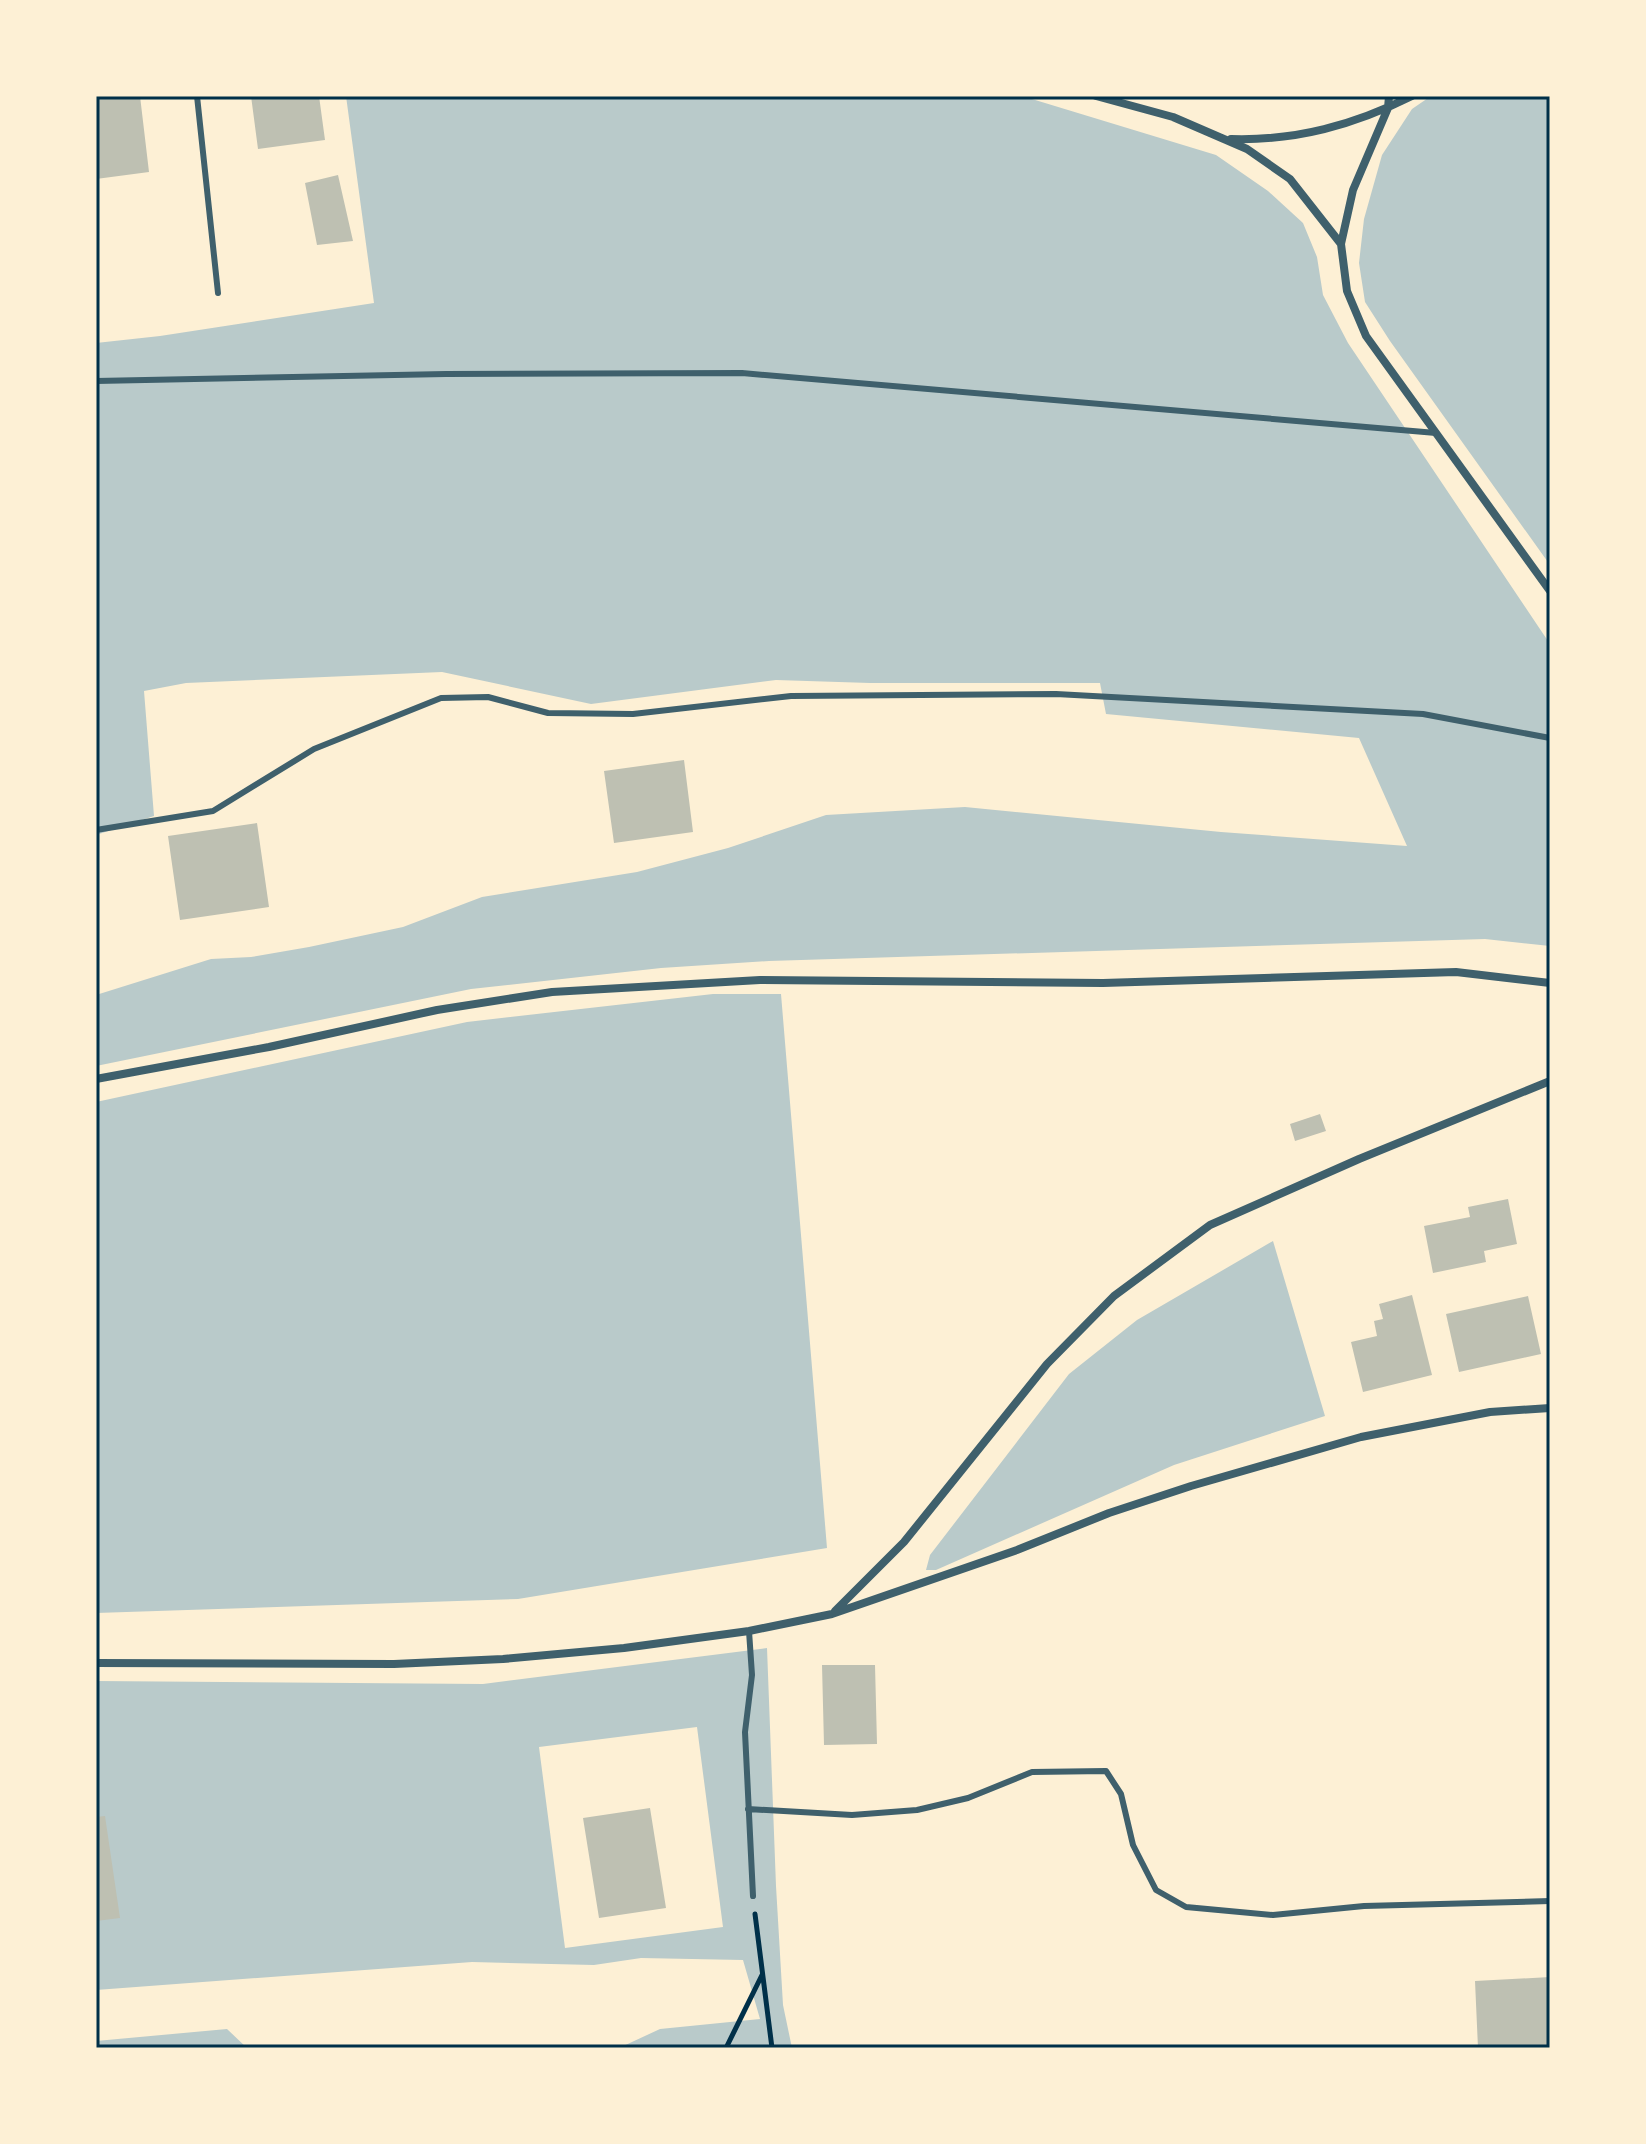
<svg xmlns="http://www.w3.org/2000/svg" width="1646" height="2144" viewBox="0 0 1646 2144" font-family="Mulish,sans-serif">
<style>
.green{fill:#b9caca;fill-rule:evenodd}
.building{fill:#bec0b2}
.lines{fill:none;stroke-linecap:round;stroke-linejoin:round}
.path{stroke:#003049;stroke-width:5}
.service{stroke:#3f606c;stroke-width:6}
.minor{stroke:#3f606c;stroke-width:8}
.neatline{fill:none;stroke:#003049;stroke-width:3}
</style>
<rect width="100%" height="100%" fill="#fdf0d5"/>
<path class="green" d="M 346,96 L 1022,96 L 1216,155 L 1268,191 L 1303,223 L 1317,257 L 1323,295 L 1348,343 L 1550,644 L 1550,946 L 1485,939 L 769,961 L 661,968 L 471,989 L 96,1066 L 96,995 L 211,959 L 251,957 L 309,947 L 403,927 L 482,897 L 637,872 L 728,848 L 826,815 L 965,807 L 1221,832 L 1407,846 L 1359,738 L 1106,714 L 1100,683 L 870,683 L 776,680 L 591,704 L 442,672 L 186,683 L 144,691 L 154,816 L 96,835 L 96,343 L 160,336 L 374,303 Z
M 1431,96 L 1550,96 L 1550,565 L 1390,341 L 1365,302 L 1359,263 L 1364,219 L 1382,155 L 1412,109 Z
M 713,994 L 781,994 L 827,1548 L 518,1599 L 96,1613 L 96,1102 L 467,1022 Z
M 1273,1241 L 1325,1416 L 1174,1465 L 936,1570 L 926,1570 L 930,1555 L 1069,1374 L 1137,1320 Z
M 767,1648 L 776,1886 L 783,2005 L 792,2048 L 619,2048 L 660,2029 L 760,2019 L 743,1960 L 641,1958 L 594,1965 L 472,1962 L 96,1990 L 96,1681 L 483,1684 ZM 697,1727 L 723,1927 L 565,1948 L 539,1747 Z
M 227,2029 L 247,2048 L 96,2048 L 96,2041 Z"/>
<path class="building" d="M 96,96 L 140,96 L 149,172 L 96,179 Z
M 251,96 L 319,96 L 325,140 L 258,149 Z
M 338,175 L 353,241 L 317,245 L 305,183 Z
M 684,760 L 693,832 L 614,843 L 604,771 Z
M 257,823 L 269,907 L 180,920 L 168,836 Z
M 1320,1114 L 1326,1131 L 1295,1141 L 1290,1124 Z
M 1508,1199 L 1517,1244 L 1484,1251 L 1486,1262 L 1433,1273 L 1424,1226 L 1470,1217 L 1468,1207 Z
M 1412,1295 L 1432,1375 L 1363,1392 L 1351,1342 L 1377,1336 L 1374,1321 L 1383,1319 L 1379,1304 Z
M 1528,1296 L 1541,1354 L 1459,1372 L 1446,1314 Z
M 822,1665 L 875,1665 L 877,1744 L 824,1745 Z
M 650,1808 L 666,1908 L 599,1918 L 583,1818 Z
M 105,1816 L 120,1918 L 96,1921 L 96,1817 Z
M 1550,1977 L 1550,2048 L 1478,2048 L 1475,1981 Z"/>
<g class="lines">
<path class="path" d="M 755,1914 L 772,2048
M 726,2048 L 762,1975"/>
<path class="service" d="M 197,96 L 218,293
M 96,381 L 446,374 L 742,373 L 1436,433
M 96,830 L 213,811 L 314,749 L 441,698 L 488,697 L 548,713 L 633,714 L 791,696 L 1056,694 L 1423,714 L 1550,738
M 749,1631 L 752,1675 L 745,1732 L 753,1896
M 748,1809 L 852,1815 L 917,1810 L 968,1798 L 1032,1772 L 1106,1771 L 1121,1794 L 1133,1845 L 1156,1890 L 1186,1907 L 1273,1915 L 1364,1906 L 1550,1901"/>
<path class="minor" d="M 1096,96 L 1173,117 L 1247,149 L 1290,179 L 1341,244 L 1347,291 L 1366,336 L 1550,591
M 1231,139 C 1296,141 1354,125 1412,96
M 1341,244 L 1353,190 L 1388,108 L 1389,96
M 96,1079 L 269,1047 L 437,1010 L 552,992 L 760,980 L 1103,983 L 1456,972 L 1550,983
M 835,1611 L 904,1542 L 1047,1364 L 1114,1296 L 1210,1225 L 1359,1159 L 1550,1081
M 96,1663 L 394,1664 L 503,1659 L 624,1648 L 749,1631 L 832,1614 L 1017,1550 L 1109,1513 L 1191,1486 L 1361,1437 L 1490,1412 L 1550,1408"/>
</g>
<rect width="1646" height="2144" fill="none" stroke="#fdf0d5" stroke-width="196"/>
<rect x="98" y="98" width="1450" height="1948" class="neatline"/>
</svg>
